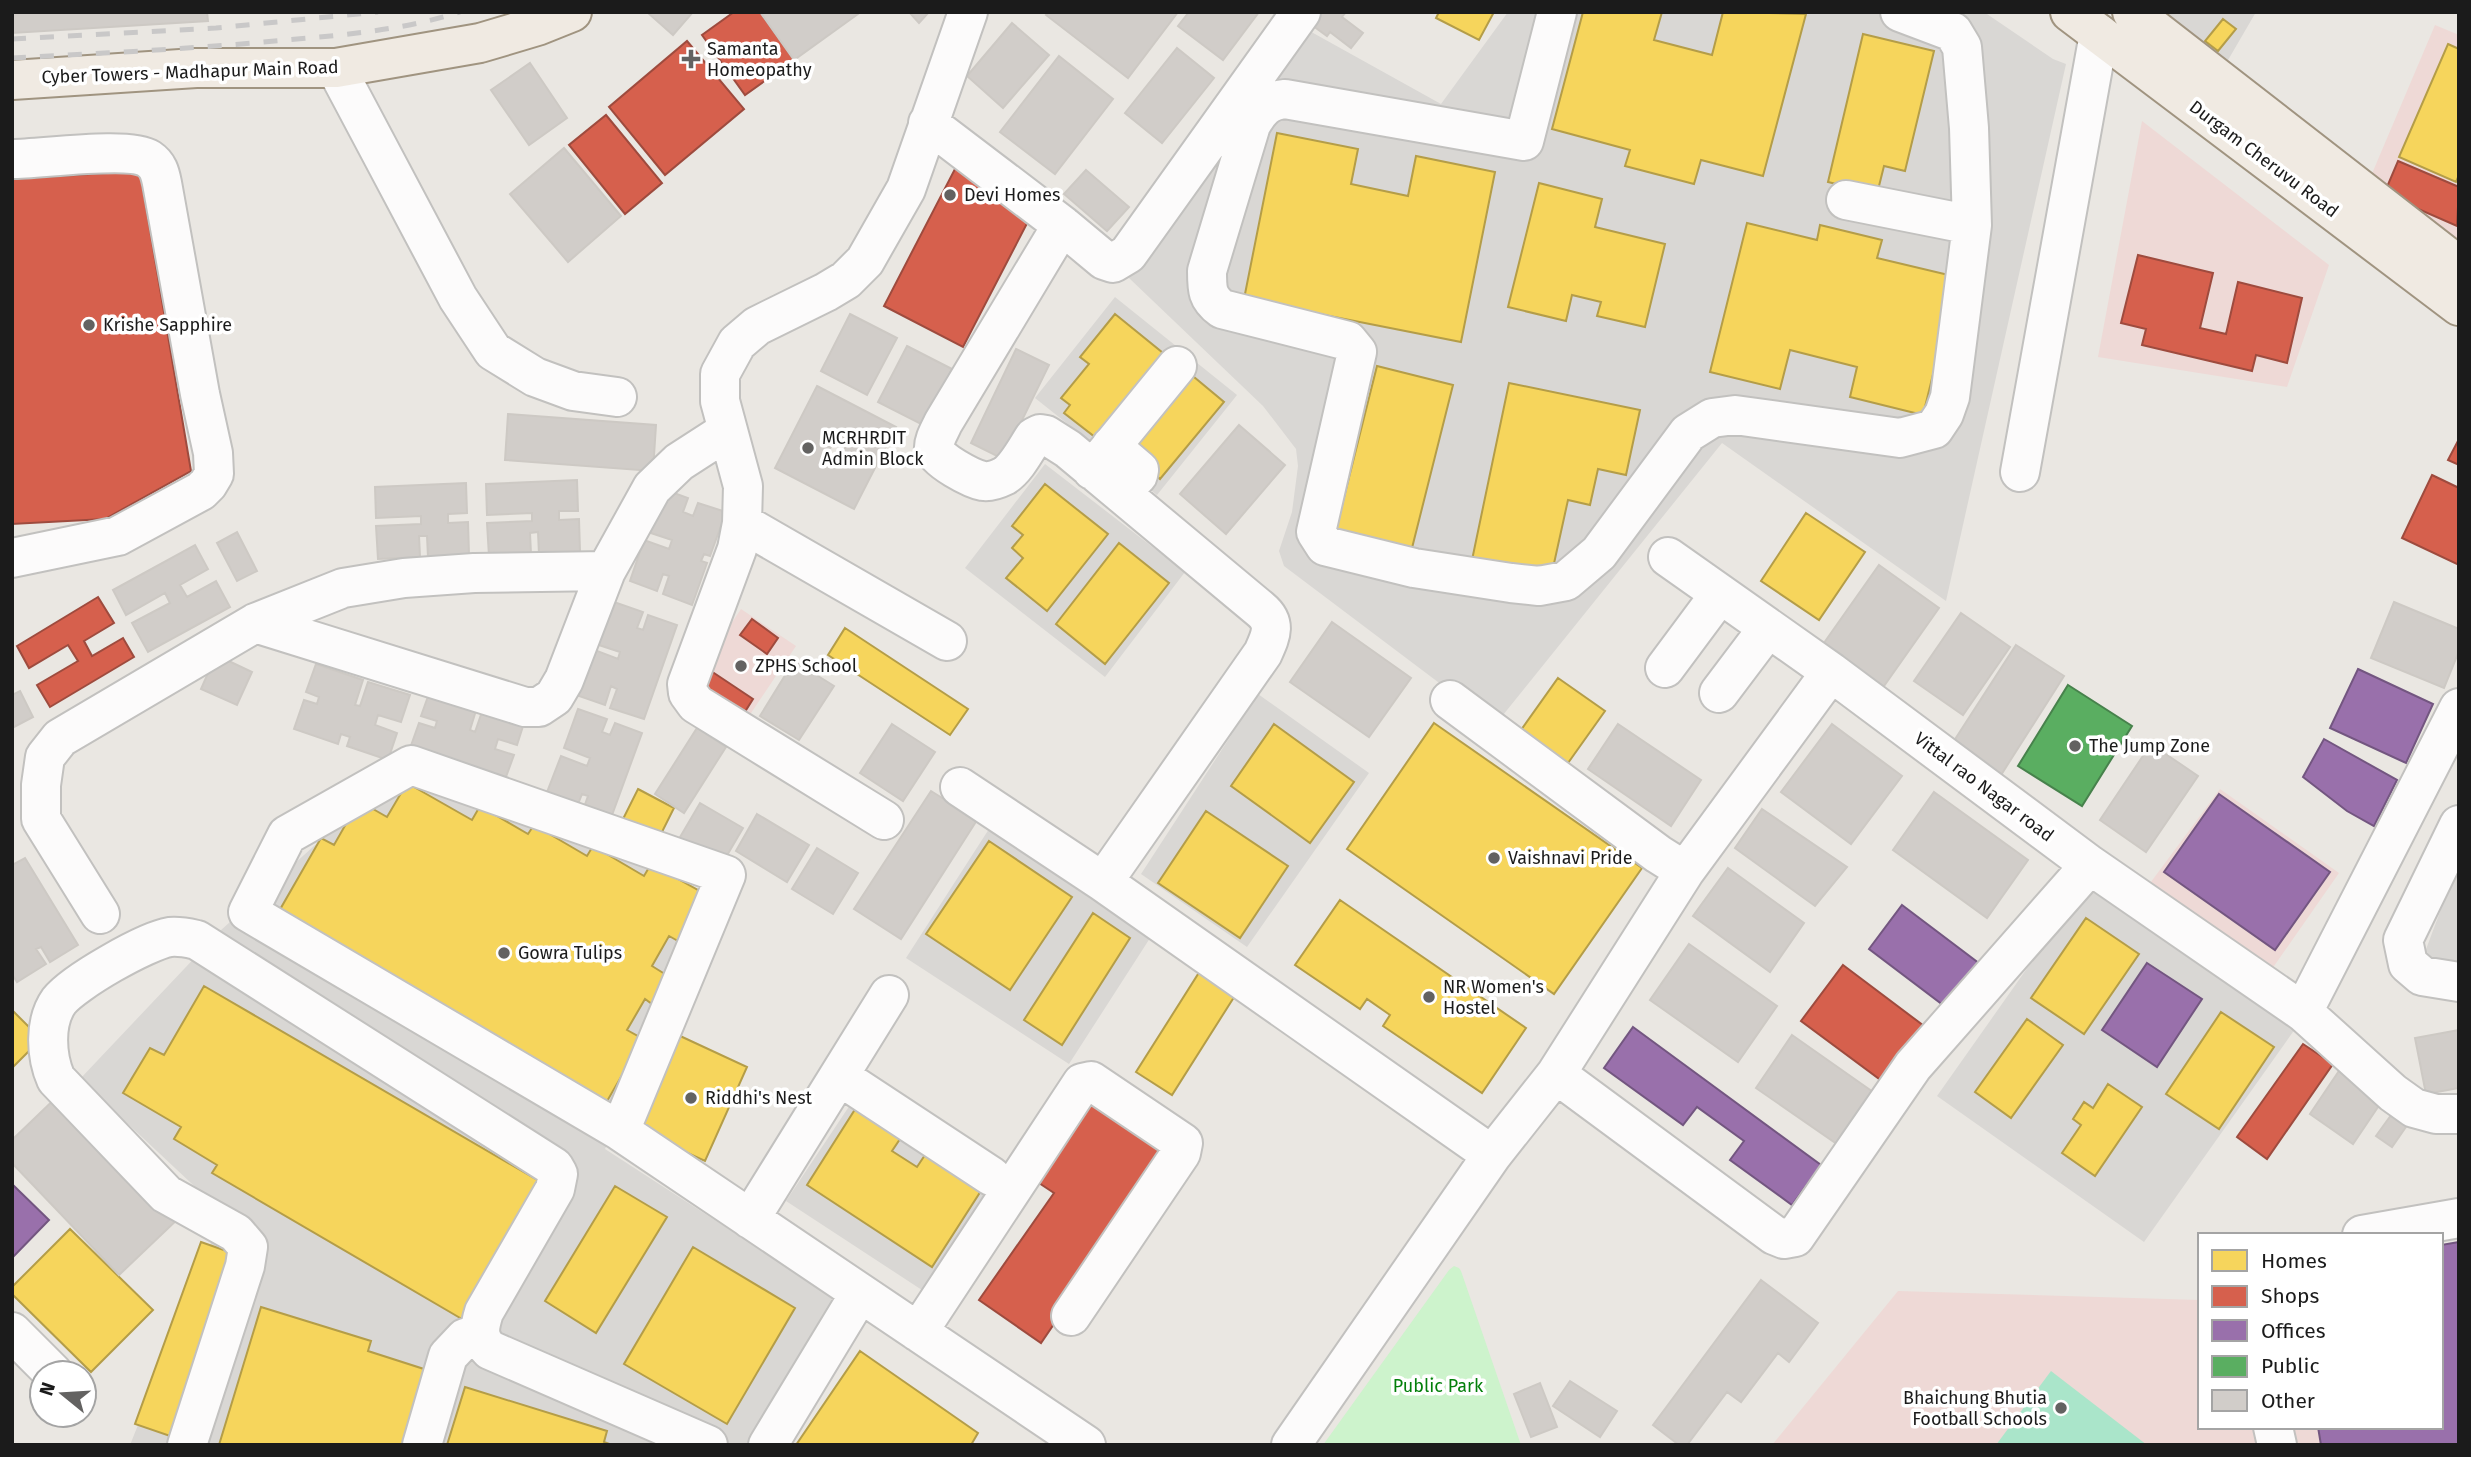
<svg xmlns="http://www.w3.org/2000/svg" width="2471" height="1457" viewBox="0 0 2471 1457" font-family="'Fira Sans',sans-serif">
<style>
.residential{fill:#d9d7d4}
.commercial{fill:#eed9d6}
.park{fill:#cdf3cc}
.pitch{fill:#aae5ca}
.homes{fill:#f6d55c;stroke:#b49d48;stroke-width:2}
.shops{fill:#d6604d;stroke:#9e4b3e;stroke-width:2}
.offices{fill:#9970ab;stroke:#735680;stroke-width:2}
.public{fill:#5aae61;stroke:#47824c;stroke-width:2}
.building{fill:#d1cdc9;stroke:#cdc9c4;stroke-width:2;fill-rule:evenodd}
.lines{fill:none;stroke-linecap:round;stroke-linejoin:round}
.minor-casing{stroke:#c2c1bf;stroke-width:42}
.major-casing{stroke:#a09480;stroke-width:42}
.minor{stroke:#fcfbfb;stroke-width:38}
.major{stroke:#f0eae2;stroke-width:38}
.rail{stroke:#c9c8c8;stroke-width:5;stroke-dasharray:14 14;stroke-linecap:butt}
.poi-dot{fill:#636261;stroke:#fff;stroke-width:2.5}
.labels{text-anchor:middle;stroke-width:7;stroke-linejoin:round;paint-order:stroke}
.poi-label{font-size:18px;fill:#1b1b1b;stroke:#fff;text-anchor:start}
.street-label{font-size:18px;fill:#1b1b1b;stroke:#fff}
.park-label{font-size:18px;fill:#037f0a;stroke:#fff}
</style>
<rect width="100%" height="100%" fill="#eae7e2"/>
<path class="residential" d="M 1508,12 L 1984,12 L 2053,59 L 2066,64 L 1946,601 L 1722,443 L 1495,725 L 1284,566 L 1279,551 L 1292,512 L 1298,466 L 1296,449 L 1263,406 L 1129,278 L 1297,24 L 1441,104 Z
M 2125,12 L 2256,12 L 2217,79 Z
M 1115,297 L 1237,395 L 1157,495 L 1035,398 Z
M 1045,464 L 1185,572 L 1105,677 L 965,568 Z
M 1258,694 L 1369,773 L 1247,947 L 1141,874 Z
M 398,770 L 720,898 L 605,1149 L 843,1303 L 763,1445 L 130,1445 L 223,1213 L 80,1079 L 220,931 Z
M 989,829 L 1152,935 L 1069,1064 L 906,958 Z
M 2459,861 L 2459,963 L 2422,960 Z
M 2093,875 L 2300,1022 L 2144,1242 L 1937,1096 Z
M 870,1075 L 1008,1166 L 925,1292 L 786,1201 Z"/>
<path class="commercial" d="M 2435,25 L 2459,35 L 2459,272 L 2357,209 Z
M 2142,121 L 2329,265 L 2287,387 L 2098,357 Z
M 741,609 L 796,646 L 745,722 L 690,685 Z
M 2220,789 L 2339,873 L 2265,979 L 2142,894 Z
M 1898,1291 L 2200,1300 L 2200,1427 L 2441,1427 L 2459,1445 L 1772,1445 Z"/>
<path class="park" d="M 1454,1266 L 1459,1268 L 1461,1271 L 1521,1445 L 1323,1445 L 1449,1270 Z"/>
<path class="pitch" d="M 2051,1371 L 2147,1445 L 1996,1445 Z"/>
<path class="homes" d="M 1439,12 L 1494,12 L 1479,40 L 1436,18 Z
M 1583,12 L 1662,12 L 1654,40 L 1712,55 L 1723,12 L 1806,14 L 1763,176 L 1701,160 L 1694,184 L 1625,166 L 1630,150 L 1552,129 Z
M 2223,19 L 2236,29 L 2218,51 L 2205,41 Z
M 1863,34 L 1934,51 L 1905,171 L 1884,166 L 1877,194 L 1828,182 Z
M 2448,44 L 2459,49 L 2459,175 L 2456,182 L 2399,157 Z
M 1277,133 L 1358,149 L 1351,184 L 1408,196 L 1416,156 L 1495,172 L 1461,342 L 1244,299 Z
M 1539,183 L 1602,199 L 1595,227 L 1665,244 L 1645,327 L 1597,316 L 1601,302 L 1572,295 L 1566,321 L 1508,307 Z
M 1747,223 L 1817,240 L 1820,225 L 1882,240 L 1877,258 L 1957,277 L 1923,415 L 1850,397 L 1857,367 L 1790,350 L 1780,389 L 1710,372 Z
M 1115,314 L 1163,353 L 1095,437 L 1064,413 L 1070,405 L 1061,398 L 1089,364 L 1080,357 Z
M 1377,366 L 1453,385 L 1411,552 L 1335,533 Z
M 1182,367 L 1224,402 L 1160,479 L 1118,444 Z
M 1509,383 L 1640,410 L 1626,475 L 1598,469 L 1590,505 L 1568,500 L 1551,577 L 1472,560 Z
M 1045,484 L 1108,534 L 1047,611 L 1006,578 L 1023,558 L 1012,548 L 1023,535 L 1012,526 Z
M 1806,513 L 1865,552 L 1819,620 L 1761,581 Z
M 1119,543 L 1169,583 L 1105,664 L 1056,624 Z
M 845,628 L 968,709 L 950,735 L 828,655 Z
M 1558,678 L 1605,711 L 1568,763 L 1521,730 Z
M 1434,723 L 1642,868 L 1554,994 L 1347,849 Z
M 1274,724 L 1354,782 L 1310,843 L 1231,786 Z
M 407,783 L 472,820 L 480,806 L 528,834 L 534,825 L 587,856 L 593,846 L 644,876 L 651,864 L 705,894 L 678,941 L 669,936 L 652,966 L 668,976 L 652,1004 L 645,999 L 627,1030 L 643,1039 L 606,1103 L 278,913 L 321,838 L 334,845 L 359,801 L 387,817 Z
M 638,789 L 674,808 L 654,848 L 618,829 Z
M 1206,811 L 1288,866 L 1240,938 L 1158,883 Z
M 989,841 L 1072,897 L 1010,990 L 926,934 Z
M 1340,900 L 1526,1028 L 1482,1093 L 1383,1026 L 1390,1015 L 1367,999 L 1360,1009 L 1295,965 Z
M 1093,913 L 1130,938 L 1062,1045 L 1024,1020 Z
M 2086,918 L 2139,954 L 2084,1034 L 2031,998 Z
M 1200,971 L 1236,994 L 1172,1095 L 1136,1072 Z
M 204,986 L 546,1185 L 467,1322 L 212,1173 L 217,1165 L 174,1139 L 181,1127 L 123,1093 L 150,1048 L 164,1055 Z
M 12,1010 L 41,1039 L 12,1068 Z
M 2221,1012 L 2274,1047 L 2219,1129 L 2166,1094 Z
M 2027,1019 L 2063,1045 L 2011,1118 L 1975,1092 Z
M 678,1035 L 747,1067 L 705,1161 L 635,1129 Z
M 2108,1084 L 2142,1107 L 2095,1176 L 2062,1153 L 2081,1125 L 2073,1119 L 2084,1102 L 2093,1108 Z
M 861,1100 L 906,1130 L 892,1151 L 917,1167 L 931,1146 L 986,1183 L 932,1267 L 807,1185 Z
M 615,1186 L 667,1217 L 596,1333 L 545,1301 Z
M 70,1229 L 153,1310 L 91,1372 L 12,1294 L 12,1287 Z
M 201,1242 L 238,1255 L 173,1437 L 135,1424 Z
M 693,1247 L 795,1308 L 727,1424 L 624,1364 Z
M 261,1307 L 371,1341 L 368,1351 L 427,1370 L 404,1445 L 219,1445 Z
M 860,1351 L 978,1433 L 971,1445 L 796,1445 Z
M 465,1387 L 607,1431 L 604,1442 L 612,1445 L 447,1445 Z"/>
<path class="shops" d="M 734,12 L 760,12 L 794,60 L 745,95 L 702,35 Z
M 687,41 L 744,109 L 665,175 L 609,107 Z
M 606,115 L 662,183 L 625,214 L 569,145 Z
M 2398,161 L 2459,187 L 2457,226 L 2384,194 Z
M 956,167 L 1035,208 L 963,347 L 884,306 Z
M 140,171 L 191,471 L 105,519 L 12,524 L 12,179 Z
M 2138,255 L 2213,273 L 2200,328 L 2226,334 L 2238,282 L 2302,298 L 2287,363 L 2256,355 L 2252,371 L 2142,345 L 2146,329 L 2121,323 Z
M 2459,439 L 2459,465 L 2448,460 Z
M 2432,475 L 2459,488 L 2459,565 L 2402,538 Z
M 98,597 L 114,623 L 84,641 L 92,656 L 123,638 L 134,657 L 50,707 L 37,685 L 78,661 L 68,645 L 29,668 L 17,646 Z
M 752,619 L 778,638 L 767,654 L 740,635 Z
M 708,669 L 753,699 L 741,718 L 696,688 Z
M 1843,965 L 1924,1026 L 1882,1081 L 1801,1021 Z
M 2303,1044 L 2333,1064 L 2267,1159 L 2237,1137 Z
M 1091,1096 L 1173,1149 L 1041,1343 L 979,1300 L 1054,1193 L 1033,1179 Z"/>
<path class="offices" d="M 2358,669 L 2433,704 L 2406,763 L 2330,728 Z
M 2324,739 L 2397,780 L 2374,826 L 2347,811 L 2303,777 Z
M 2219,794 L 2330,872 L 2275,950 L 2164,872 Z
M 1902,905 L 1980,964 L 1947,1008 L 1869,949 Z
M 2147,963 L 2202,999 L 2157,1067 L 2102,1030 Z
M 1633,1027 L 1821,1165 L 1792,1205 L 1730,1160 L 1744,1141 L 1697,1107 L 1683,1125 L 1604,1068 Z
M 12,1184 L 49,1220 L 12,1258 Z
M 2459,1242 L 2459,1445 L 2321,1445 L 2318,1427 L 2441,1427 L 2441,1245 Z"/>
<path class="public" d="M 2068,685 L 2132,726 L 2082,806 L 2018,766 Z"/>
<path class="building" d="M 12,12 L 207,12 L 208,21 L 12,33 Z
M 647,12 L 693,12 L 673,35 Z
M 760,12 L 857,12 L 858,14 L 794,60 Z
M 909,12 L 929,12 L 919,23 Z
M 1049,12 L 1178,12 L 1128,78 L 1046,15 Z
M 1189,12 L 1259,12 L 1223,60 L 1178,26 Z
M 1305,12 L 1346,12 L 1342,17 L 1363,33 L 1351,48 L 1330,32 L 1327,36 L 1301,17 Z
M 1012,23 L 1049,55 L 1003,108 L 967,76 Z
M 1177,48 L 1214,78 L 1162,143 L 1125,113 Z
M 1059,56 L 1113,99 L 1055,174 L 1000,132 Z
M 530,63 L 567,118 L 529,145 L 491,90 Z
M 564,148 L 621,216 L 568,262 L 510,194 Z
M 1086,170 L 1129,207 L 1107,231 L 1064,194 Z
M 850,314 L 897,338 L 867,395 L 821,371 Z
M 907,346 L 952,369 L 923,425 L 878,402 Z
M 1016,349 L 1049,365 L 1003,459 L 971,443 Z
M 817,386 L 896,427 L 854,509 L 775,468 ZM 838,434 L 849,440 L 838,462 L 826,456 Z
M 508,414 L 656,425 L 653,471 L 505,460 Z
M 1239,425 L 1285,465 L 1226,534 L 1180,494 Z
M 577,480 L 578,511 L 559,511 L 559,520 L 579,519 L 580,552 L 539,554 L 538,532 L 530,533 L 531,554 L 489,556 L 487,523 L 532,521 L 532,513 L 487,515 L 486,484 Z
M 466,483 L 467,513 L 448,514 L 448,523 L 468,522 L 469,555 L 428,557 L 427,536 L 419,536 L 420,557 L 378,559 L 376,526 L 421,524 L 421,516 L 376,518 L 375,487 Z
M 663,489 L 688,498 L 683,512 L 693,516 L 698,503 L 726,512 L 710,556 L 704,554 L 701,561 L 707,563 L 692,605 L 663,594 L 669,576 L 663,574 L 657,591 L 630,581 L 644,540 L 669,549 L 672,540 L 648,532 Z
M 237,532 L 257,571 L 237,581 L 217,543 Z
M 195,545 L 208,569 L 180,585 L 187,597 L 216,581 L 230,607 L 148,652 L 132,623 L 170,603 L 165,593 L 126,615 L 113,590 Z
M 1879,565 L 1939,608 L 1879,693 L 1819,650 Z
M 611,601 L 643,612 L 637,628 L 643,630 L 648,615 L 677,625 L 644,719 L 610,708 L 617,689 L 611,686 L 605,705 L 576,695 L 592,649 L 618,659 L 620,652 L 596,644 Z
M 2394,602 L 2459,629 L 2459,651 L 2444,688 L 2371,658 Z
M 1961,613 L 2010,647 L 1963,715 L 1914,681 Z
M 1332,622 L 1411,678 L 1369,737 L 1290,682 Z
M 2016,645 L 2064,676 L 2001,775 L 1952,744 Z
M 216,655 L 252,672 L 237,705 L 201,689 Z
M 794,661 L 834,686 L 799,740 L 760,716 Z
M 316,664 L 363,680 L 355,705 L 360,706 L 368,682 L 410,695 L 401,722 L 378,715 L 375,725 L 397,733 L 388,760 L 347,746 L 350,737 L 341,734 L 338,744 L 294,729 L 304,700 L 317,704 L 319,697 L 306,692 Z
M 431,688 L 478,704 L 470,730 L 475,732 L 484,706 L 525,720 L 517,745 L 498,739 L 495,749 L 514,755 L 503,785 L 408,754 L 419,723 L 435,728 L 437,721 L 421,716 Z
M 20,691 L 33,717 L 12,728 L 12,695 Z
M 578,709 L 607,719 L 602,732 L 610,735 L 615,723 L 642,733 L 608,826 L 581,816 L 588,796 L 582,794 L 575,812 L 544,800 L 561,756 L 587,766 L 590,758 L 564,748 Z
M 892,724 L 935,752 L 903,801 L 860,773 Z
M 1618,724 L 1701,780 L 1671,826 L 1588,769 Z
M 1832,724 L 1902,776 L 1851,844 L 1781,792 Z
M 697,728 L 726,747 L 684,813 L 655,794 Z
M 2151,744 L 2198,776 L 2146,852 L 2100,820 Z
M 931,791 L 977,820 L 901,939 L 854,909 Z
M 1934,792 L 2028,860 L 1987,918 L 1893,850 Z
M 700,803 L 743,828 L 722,864 L 679,839 Z
M 1762,809 L 1847,867 L 1815,906 L 1735,848 Z
M 757,814 L 809,845 L 787,882 L 736,851 Z
M 817,848 L 858,873 L 833,914 L 792,889 Z
M 25,858 L 78,945 L 50,962 L 41,947 L 36,949 L 46,964 L 17,982 L 12,974 L 12,865 Z
M 1728,868 L 1804,923 L 1770,972 L 1693,916 Z
M 1689,944 L 1777,1006 L 1738,1062 L 1650,1000 Z
M 2459,1030 L 2459,1088 L 2426,1094 L 2415,1038 Z
M 1792,1035 L 1873,1092 L 1837,1144 L 1756,1088 Z
M 2341,1068 L 2384,1098 L 2353,1144 L 2310,1114 Z
M 62,1092 L 181,1216 L 119,1275 L 12,1163 L 12,1140 Z
M 2394,1111 L 2410,1121 L 2392,1147 L 2376,1136 Z
M 1761,1280 L 1818,1323 L 1789,1362 L 1778,1353 L 1741,1402 L 1727,1392 L 1687,1445 L 1679,1445 L 1653,1425 Z
M 1570,1381 L 1617,1411 L 1600,1437 L 1553,1406 Z
M 1540,1383 L 1557,1427 L 1531,1437 L 1514,1394 Z"/>
<g class="lines">
<defs>
<path id="minor" d="M 1557,12 L 1524,141 L 1285,99 C 1267,101 1260,109 1251,125 L 1207,271 C 1207,290 1207,298 1222,309 L 1348,341 L 1357,352 L 1316,532 L 1325,546 L 1414,568 L 1511,583 L 1539,586 L 1566,581 L 1599,553 L 1688,433 L 1712,418 L 1735,415 L 1900,438 L 1934,429 L 1944,414 L 1950,397 L 1972,225 L 1969,128 L 1962,47 L 1953,32 L 1900,12
M 336,68 L 458,298 L 493,351 L 535,377 L 573,391 L 617,397
M 928,123 L 1062,225 L 1104,260 L 1113,263 L 1128,254 L 1301,12
M 12,159 C 41,159 129,146 149,159 C 158,165 160,173 162,183 L 200,394 L 213,453 L 214,474 L 208,484 L 201,491 L 118,536 L 12,558
M 1846,200 L 1972,225
M 1062,225 L 943,423 C 940,430 933,441 934,449 C 936,460 972,479 983,481 C 990,482 998,479 1004,476 C 1016,469 1026,449 1034,437 L 1040,434 L 1046,435 L 1068,449 L 1260,609 C 1277,623 1271,635 1263,653 L 1103,882
M 1111,446 L 1139,470 L 1138,475 L 1121,493
M 1092,470 L 1177,366
M 2020,472 L 2099,34
M 742,523 L 947,641
M 1668,557 L 1831,672 L 2090,865 L 2303,1012 L 2393,1093 L 2414,1108 L 2436,1114 L 2459,1114
M 255,623 L 525,707 L 539,707 L 554,697 L 564,680 L 606,571 L 652,488 L 679,462 L 727,431
M 1665,668 L 1720,594
M 1719,693 L 1768,628
M 1450,700 L 1658,854 L 1685,871
M 960,787 L 1103,882 L 1492,1155
M 884,820 L 696,704 L 688,693 L 687,684 L 737,549 L 742,523 L 743,486 L 720,401 L 720,374 L 737,343 L 757,326 L 826,292 L 846,280 L 865,261 L 906,189 L 968,12
M 2459,825 L 2403,940 L 2408,964 L 2422,976 L 2459,982
M 100,914 L 41,819 L 41,785 L 45,757 L 60,738 L 255,623 L 343,588 L 404,578 L 474,573 L 606,571
M 2303,1012 L 2459,708
M 1556,1074 L 1774,1235 L 1784,1239 L 1795,1237 L 1913,1066 L 2090,865
M 839,1076 L 991,1176
M 620,1131 L 248,912 L 287,835 L 411,765 L 726,875 L 620,1131 L 1086,1445
M 750,1219 L 889,995
M 2362,1235 L 2459,1218
M 12,1332 L 53,1373
M 918,1332 L 1082,1083 L 1091,1081 L 1183,1143 L 1181,1153 L 1071,1316
M 2273,1427 L 2277,1445
M 187,1445 L 245,1266 L 248,1247 L 236,1233 L 166,1194 L 56,1079 C 46,1056 44,1022 59,1001 C 74,982 146,941 170,937 C 180,936 188,938 197,940 L 554,1167 L 558,1174 L 555,1189 L 484,1312 C 479,1328 477,1338 490,1350 L 708,1445
M 422,1445 L 448,1356 L 465,1338 L 479,1334
M 768,1445 L 860,1293
M 1291,1445 L 1492,1155 L 1556,1074 L 1685,871 L 1831,672"/>
<path id="major" d="M 2070,12 L 2459,306
M 2132,12 L 2459,266
M 12,80 L 196,68 L 336,68 L 480,43 L 537,26 L 572,12"/>
</defs>
<use href="#minor" class="minor-casing"/>
<use href="#major" class="major-casing"/>
<use href="#minor" class="minor"/>
<use href="#major" class="major"/>
<path class="rail" d="M 12,39 L 216,28 L 378,12
M 12,58 C 103,53 195,49 285,40 C 345,35 403,30 460,12"/>
</g>
<g class="poi-dot">
<path d="M687.5 48.5h7v7h7v7h-7v7h-7v-7h-7v-7h7z"/>
<circle cx="950" cy="195" r="7"/>
<circle cx="89" cy="325" r="7"/>
<circle cx="808" cy="448" r="7"/>
<circle cx="741" cy="666" r="7"/>
<circle cx="2075" cy="746" r="7"/>
<circle cx="1494" cy="858" r="7"/>
<circle cx="504" cy="953" r="7"/>
<circle cx="1429" cy="997" r="7"/>
<circle cx="691" cy="1098" r="7"/>
<circle cx="2061" cy="1408" r="7"/>
</g>
<g class="labels">
<g class="poi-label">
<text x="707" y="55">Samanta<tspan x="707" dy="21">Homeopathy</tspan></text>
<text x="964" y="201">Devi Homes</text>
<text x="103" y="331">Krishe Sapphire</text>
<text x="822" y="444">MCRHRDIT<tspan x="822" dy="21">Admin Block</tspan></text>
<text x="755" y="672">ZPHS School</text>
<text x="2089" y="752">The Jump Zone</text>
<text x="1508" y="864">Vaishnavi Pride</text>
<text x="518" y="959">Gowra Tulips</text>
<text x="1443" y="993">NR Women's<tspan x="1443" dy="21">Hostel</tspan></text>
<text x="705" y="1104">Riddhi's Nest</text>
<text x="2047" y="1404" text-anchor="end">Bhaichung Bhutia<tspan x="2047" dy="21">Football Schools</tspan></text>
</g>
<g class="street-label">
<text transform="translate(190 72) rotate(-2)" y="6">Cyber Towers - Madhapur Main Road</text>
<text transform="translate(2264 159) rotate(37)" y="6">Durgam Cheruvu Road</text>
<text transform="translate(1984 787) rotate(37)" y="6">Vittal rao Nagar road</text>
</g>
<g class="park-label">
<text x="1438" y="1392">Public Park</text>
</g>
</g>
<rect width="2471" height="1457" fill="none" stroke="#1b1b1b" stroke-width="28"/>
<rect x="2198" y="1233" width="245" height="196" fill="#ffffff" stroke="#a4a4a4" stroke-width="2"/>
<rect x="2212" y="1250" width="35" height="21" fill="#f6d55c" stroke="#a4a4a4" stroke-width="2"/>
<text x="2261" y="1268" font-size="21" fill="#1b1b1b">Homes</text>
<rect x="2212" y="1286" width="35" height="21" fill="#d6604d" stroke="#a4a4a4" stroke-width="2"/>
<text x="2261" y="1303" font-size="21" fill="#1b1b1b">Shops</text>
<rect x="2212" y="1320" width="35" height="21" fill="#9970ab" stroke="#a4a4a4" stroke-width="2"/>
<text x="2261" y="1338" font-size="21" fill="#1b1b1b">Offices</text>
<rect x="2212" y="1356" width="35" height="21" fill="#5aae61" stroke="#a4a4a4" stroke-width="2"/>
<text x="2261" y="1373" font-size="21" fill="#1b1b1b">Public</text>
<rect x="2212" y="1390" width="35" height="21" fill="#d1cdc9" stroke="#a4a4a4" stroke-width="2"/>
<text x="2261" y="1408" font-size="21" fill="#1b1b1b">Other</text>
<g transform="translate(63 1394) rotate(288)"><circle r="33" fill="#ffffff" stroke="#a4a4a4" stroke-width="2"/>
<path d="M0-5L12 26L0 18L-12 26Z" fill="#636261"/>
<text y="-10" font-size="19" font-weight="bold" text-anchor="middle" fill="#1b1b1b">N</text>
</g>
</svg>
